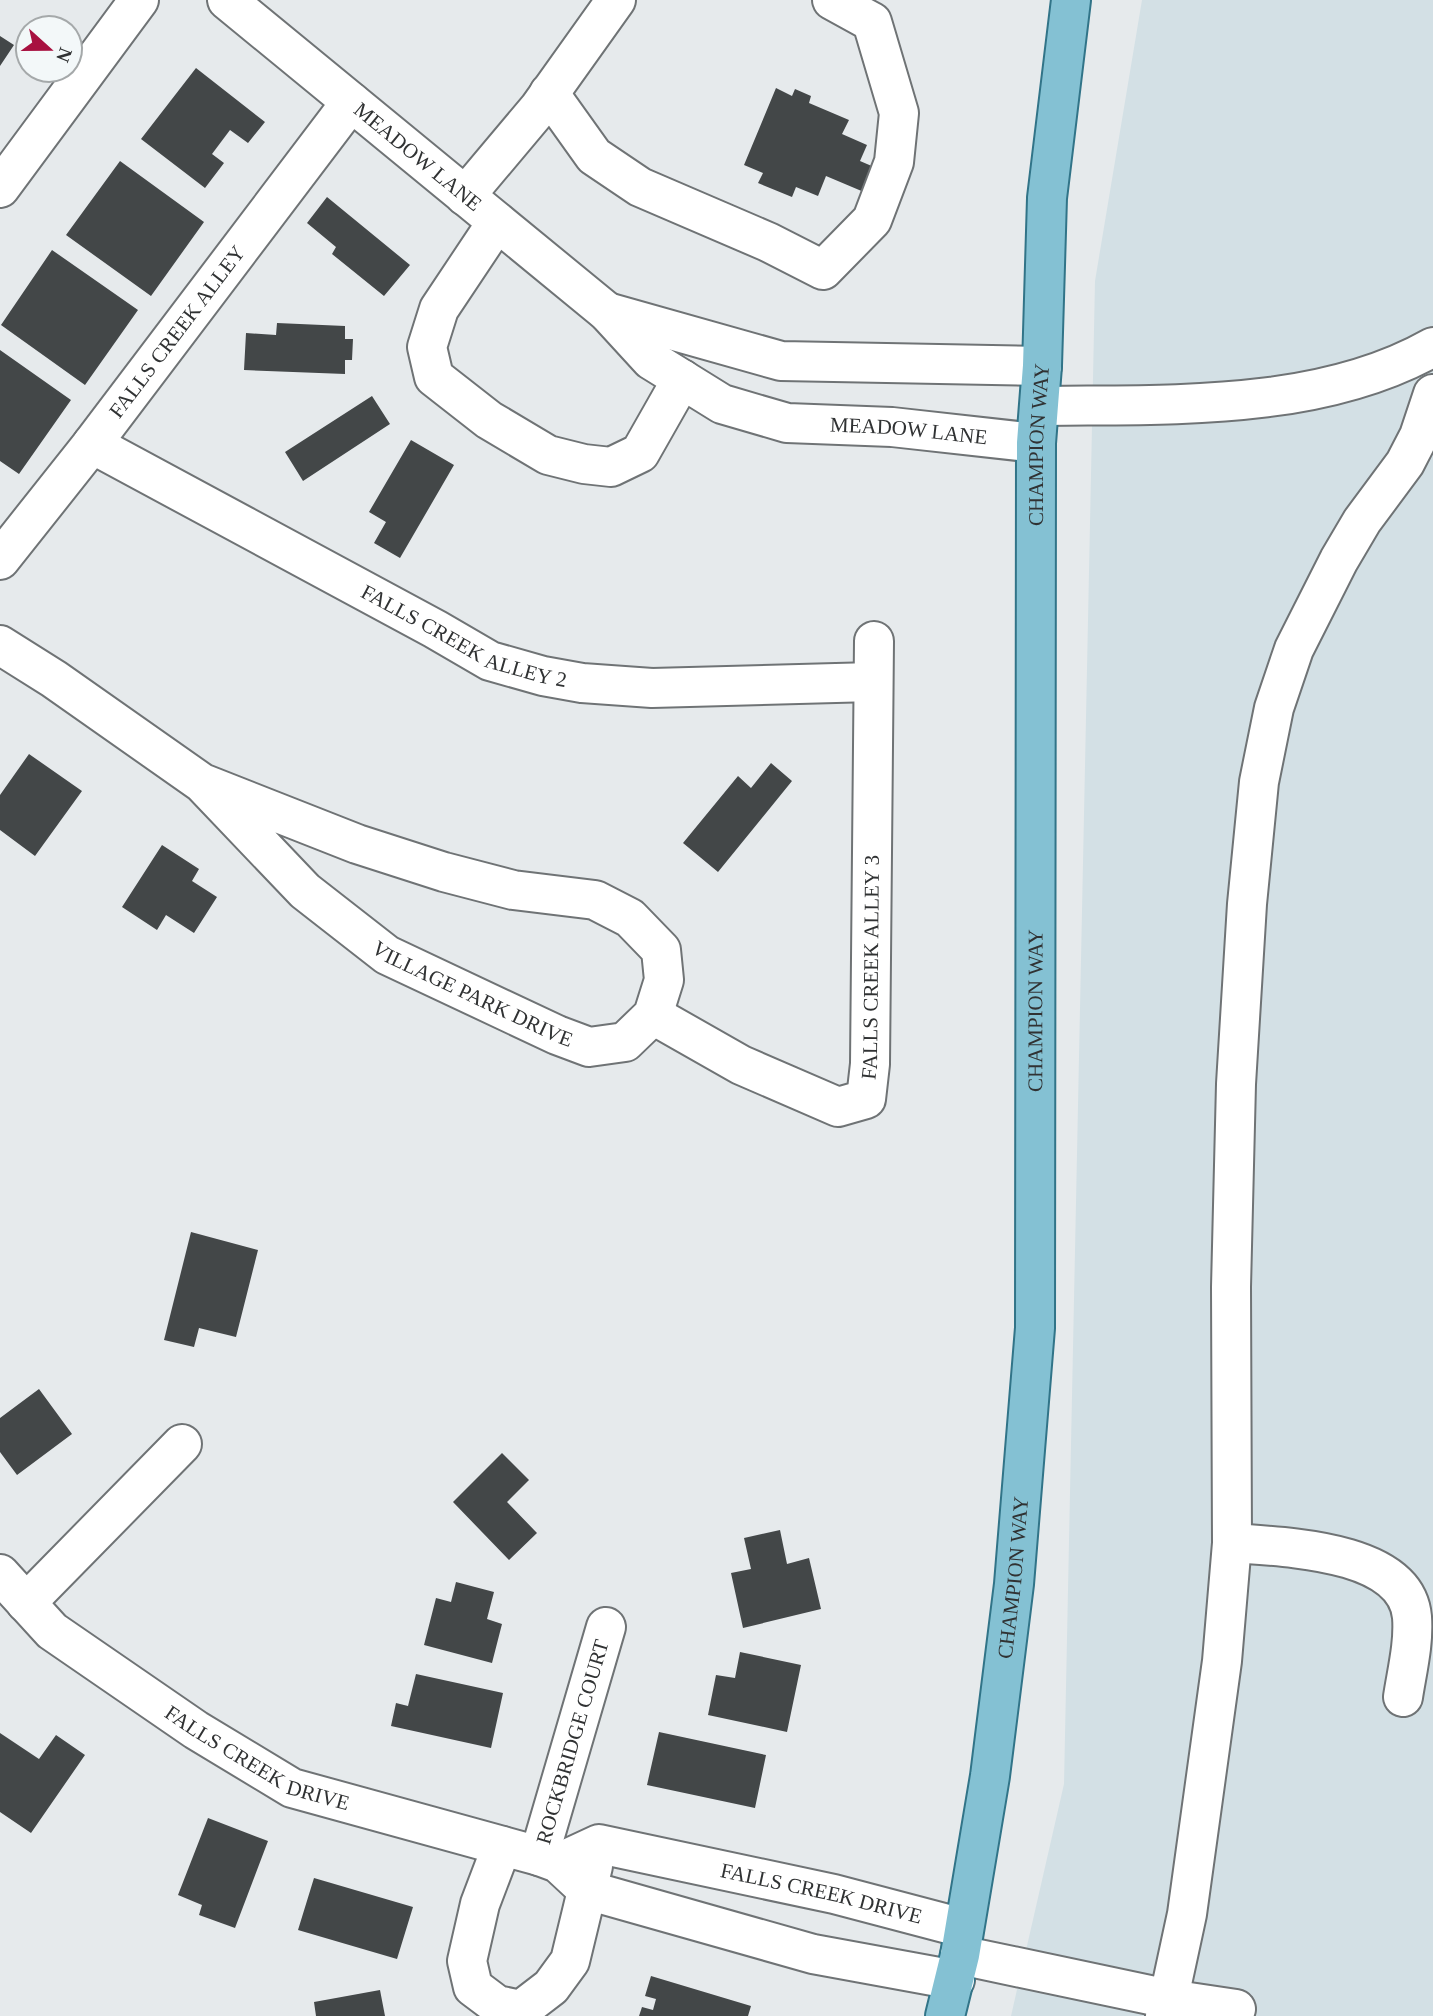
<svg xmlns="http://www.w3.org/2000/svg" width="1433" height="2016" viewBox="0 0 1433 2016" font-family="'Times New Roman',serif">
<style>
.built{fill:#d3e0e5}
.building{fill:#434748}
.lines{fill:none;stroke-linecap:round;stroke-linejoin:round}
.minor-casing{stroke:#6f7375;stroke-width:42}
.major-casing{stroke:#317488;stroke-width:42}
.minor{stroke:#fff;stroke-width:38}
.major{stroke:#84c1d3;stroke-width:38}
.labels{text-anchor:middle;stroke-width:7;stroke-linejoin:round;paint-order:stroke}
.street-label{font-size:21px;fill:#303233;stroke:#f3f8f9}
</style>
<rect width="100%" height="100%" fill="#e6eaec"/>
<path class="built" d="M 1142,0 L 1433,0 L 1433,2016 L 1011,2016 L 1064,1784 L 1095,281 Z"/>
<path class="building" d="M 0,36 L 14,45 L 0,66 Z
M 196,68 L 265,122 L 248,143 L 230,130 L 212,154 L 224,163 L 205,188 L 141,139 Z
M 776,88 L 792,96 L 795,89 L 811,96 L 809,103 L 849,120 L 842,134 L 867,145 L 860,161 L 881,170 L 871,195 L 826,176 L 818,196 L 796,187 L 792,197 L 758,183 L 763,173 L 744,165 Z
M 120,161 L 204,222 L 151,296 L 66,235 Z
M 327,197 L 410,265 L 384,296 L 332,254 L 336,247 L 307,223 Z
M 52,250 L 138,310 L 85,385 L 1,325 Z
M 277,323 L 345,326 L 345,339 L 353,339 L 352,360 L 345,360 L 345,374 L 244,370 L 246,333 L 276,335 Z
M 0,350 L 71,400 L 19,474 L 0,461 Z
M 372,396 L 390,424 L 303,481 L 285,452 Z
M 411,440 L 454,465 L 400,558 L 374,543 L 386,522 L 369,512 Z
M 29,754 L 82,791 L 35,856 L 0,830 L 0,795 Z
M 771,763 L 792,781 L 718,872 L 683,843 L 738,776 L 751,788 Z
M 162,845 L 199,869 L 192,881 L 217,897 L 194,933 L 166,915 L 157,930 L 122,907 Z
M 191,1232 L 258,1250 L 236,1337 L 199,1328 L 194,1347 L 164,1340 Z
M 39,1389 L 72,1434 L 17,1475 L 0,1452 L 0,1418 Z
M 502,1453 L 529,1480 L 507,1502 L 537,1533 L 509,1560 L 453,1502 Z
M 780,1530 L 787,1564 L 809,1558 L 821,1609 L 743,1628 L 731,1573 L 751,1569 L 744,1538 Z
M 456,1582 L 494,1592 L 487,1619 L 502,1624 L 492,1663 L 424,1645 L 436,1598 L 451,1602 Z
M 740,1652 L 801,1665 L 787,1732 L 708,1715 L 716,1675 L 735,1678 Z
M 416,1674 L 503,1693 L 491,1748 L 391,1726 L 396,1703 L 408,1706 Z
M 659,1732 L 766,1755 L 755,1808 L 647,1785 Z
M 0,1733 L 39,1759 L 56,1735 L 85,1755 L 31,1833 L 0,1812 Z
M 208,1818 L 268,1841 L 235,1928 L 199,1915 L 202,1905 L 178,1895 Z
M 314,1878 L 413,1907 L 397,1959 L 298,1930 Z
M 651,1976 L 751,2006 L 748,2016 L 639,2016 L 642,2007 L 653,2010 L 656,1999 L 645,1996 Z
M 380,1990 L 385,2016 L 316,2016 L 314,2002 Z"/>
<g class="lines">
<defs>
<g id="minor">
<path id="s1" d="M 227,0 L 607,312 L 651,360 L 722,404 L 787,423 L 892,427 L 1036,443"/>
<path d="M 549,93 L 594,156 L 640,187 L 768,242 L 823,270 L 872,220 L 894,162 L 899,113 L 872,22 L 832,0"/>
<path d="M 0,188 L 139,0"/>
<path d="M 465,196 L 539,108 L 616,0"/>
<path d="M 497,222 L 439,309 L 427,347 L 434,377 L 489,420 L 548,455 L 584,464 L 611,467 L 640,453 L 682,379"/>
<path d="M 607,312 L 781,361 L 1042,366"/>
<path d="M 1040,406 C 1168,404 1318,412 1433,347"/>
<path id="s2" d="M 92,444 L 435,629 L 490,661 L 543,676 L 582,683 L 652,688 L 873,682"/>
<path id="s3" d="M 0,560 L 92,444 L 351,102"/>
<path id="s4" d="M 0,645 L 54,679 L 202,783 L 305,891 L 387,955 L 557,1035 L 589,1047 L 625,1042 L 653,1015 L 664,980 L 661,950 L 630,918 L 595,900 L 513,890 L 444,872 L 357,844 L 202,783"/>
<path id="s5" d="M 653,1015 L 741,1065 L 838,1107 L 866,1099 L 870,1064 L 874,641"/>
<path d="M 1232,1543 C 1282,1547 1406,1549 1412,1617 C 1414,1644 1407,1671 1403,1697"/>
<path id="s6" d="M 0,1574 L 52,1631 L 196,1730 L 292,1788 L 539,1856 L 558,1863 L 587,1890 L 813,1954 L 955,1980"/>
<path d="M 26,1603 L 182,1444"/>
<path d="M 502,1846 L 480,1904 L 467,1961 L 473,1987 L 497,2005 L 521,2010 L 551,1987 L 570,1961 L 593,1866"/>
<path id="s7" d="M 539,1856 L 606,1627"/>
<path id="s8" d="M 558,1863 L 599,1844 L 834,1894 L 963,1928"/>
<path d="M 960,1955 L 1169,1999 L 1236,2009"/>
<path d="M 1165,2016 L 1187,1914 L 1222,1661 L 1232,1543 L 1231,1287 L 1236,1084 L 1247,904 L 1259,782 L 1274,708 L 1294,649 L 1339,560 L 1362,521 L 1405,463 L 1419,436 L 1433,394"/>
</g>
<g id="major">
<path id="s9" d="M 945,2016 L 960,1955 L 990,1776 L 1014,1584 L 1035,1328 L 1036,443 L 1042,366 L 1047,198 L 1071,0"/>
</g>
</defs>
<use href="#minor" class="minor-casing"/>
<use href="#major" class="major-casing"/>
<use href="#minor" class="minor"/>
<use href="#major" class="major"/>
</g>
<g class="labels">
<g class="street-label">
<text dy="7" stroke="none"><textPath href="#s1" startOffset="247">MEADOW LANE</textPath></text>
<text dy="7" stroke="none"><textPath href="#s3" startOffset="289">FALLS CREEK ALLEY</textPath></text>
<text dy="7" stroke="none"><textPath href="#s1" startOffset="830">MEADOW LANE</textPath></text>
<text dy="7" stroke="none"><textPath href="#s9" startOffset="1578">CHAMPION WAY</textPath></text>
<text dy="7" stroke="none"><textPath href="#s2" startOffset="420">FALLS CREEK ALLEY 2</textPath></text>
<text dy="7" stroke="none"><textPath href="#s5" startOffset="368">FALLS CREEK ALLEY 3</textPath></text>
<text dy="7" stroke="none"><textPath href="#s4" startOffset="592">VILLAGE PARK DRIVE</textPath></text>
<text dy="7" stroke="none"><textPath href="#s9" startOffset="1012">CHAMPION WAY</textPath></text>
<text dy="7" stroke="none"><textPath href="#s9" startOffset="444">CHAMPION WAY</textPath></text>
<text dy="7" stroke="none"><textPath href="#s7" startOffset="119">ROCKBRIDGE COURT</textPath></text>
<text dy="7" stroke="none"><textPath href="#s6" startOffset="320">FALLS CREEK DRIVE</textPath></text>
<text dy="7" stroke="none"><textPath href="#s8" startOffset="273">FALLS CREEK DRIVE</textPath></text>
</g>
</g>
<g transform="translate(49 49) rotate(111)"><circle r="33" fill="#f3f8f9" stroke="#a5a9aa" stroke-width="2"/>
<path d="M0-5L12 26L0 18L-12 26Z" fill="#a81140"/>
<text y="-10" font-size="19" font-weight="bold" text-anchor="middle" fill="#303233">N</text>
</g>
</svg>
